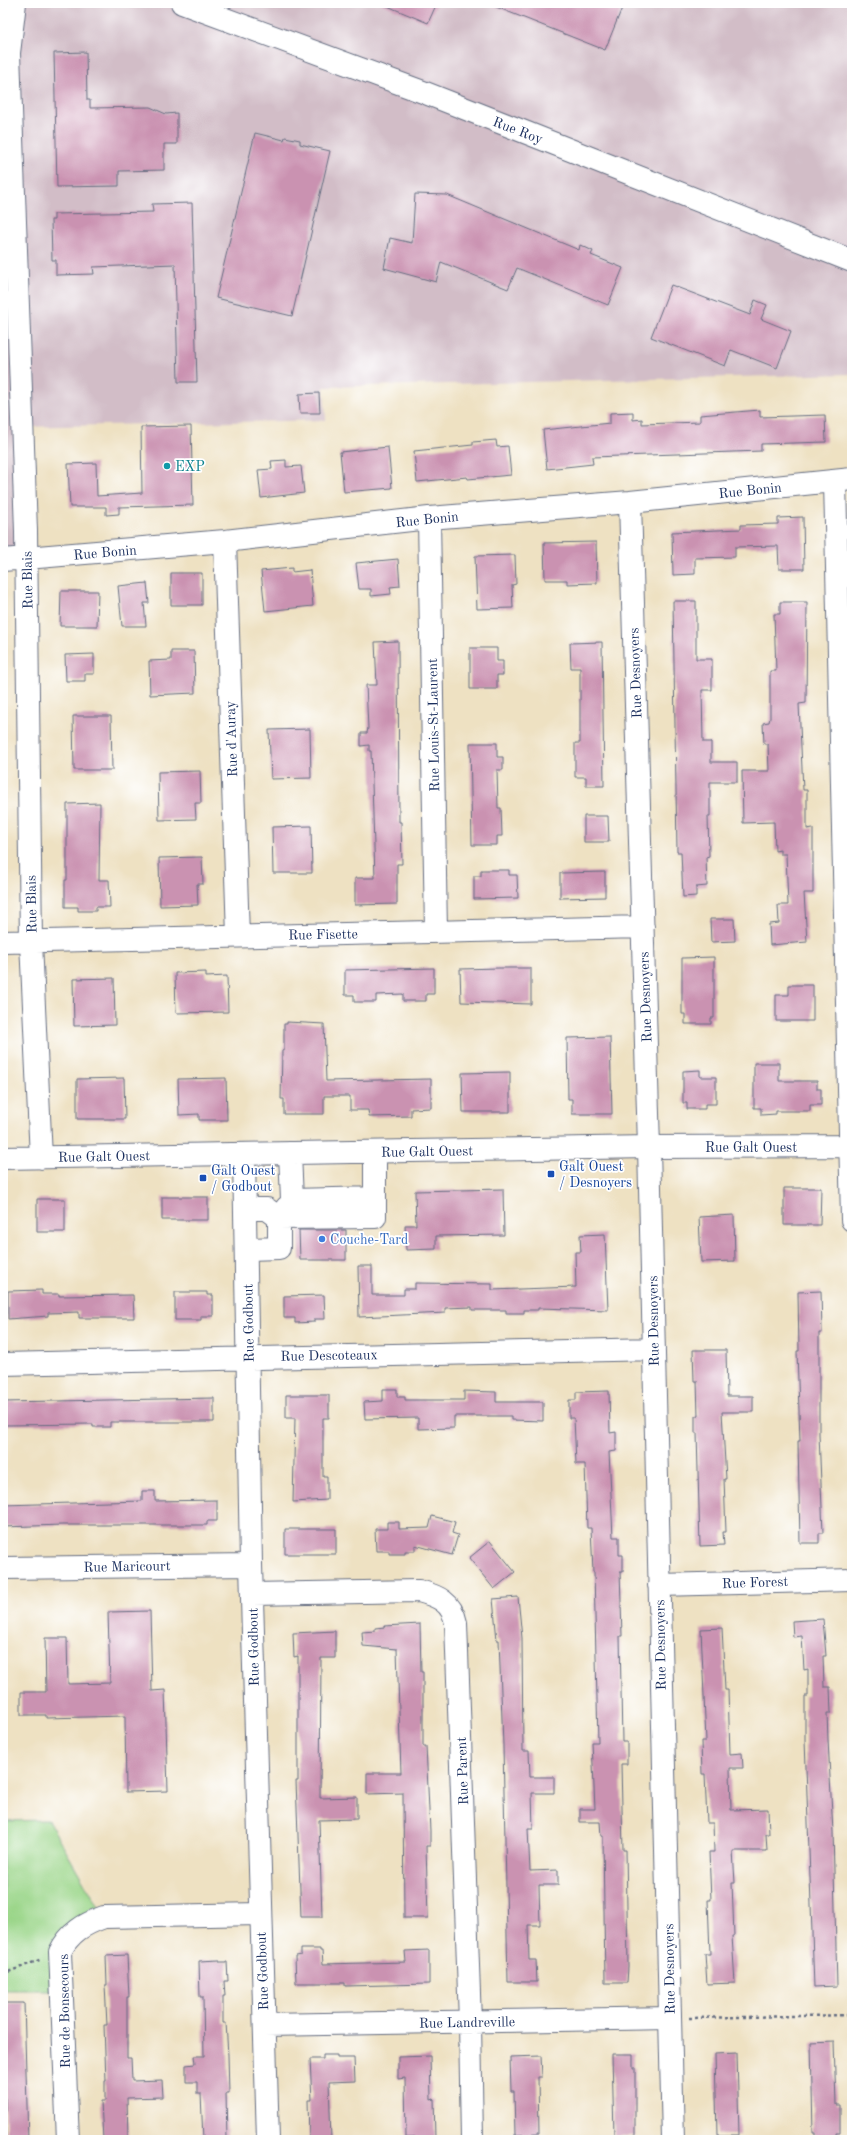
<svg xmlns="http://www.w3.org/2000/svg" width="855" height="2143" viewBox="0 0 855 2143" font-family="'Old Standard TT',serif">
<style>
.industrial{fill:#d2bdc7}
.green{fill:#9ad588;stroke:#5a8273}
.building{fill:#ca92b1}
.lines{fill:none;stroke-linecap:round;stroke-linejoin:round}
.minor-casing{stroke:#656d81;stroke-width:24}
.path{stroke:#656d81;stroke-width:2.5;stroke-dasharray:3 3;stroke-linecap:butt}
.minor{stroke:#fff;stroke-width:22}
.culture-dot{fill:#0f9aa8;stroke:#fff;stroke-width:1.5}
.transit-dot{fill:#1a4fb4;stroke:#fff;stroke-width:1.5}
.shop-dot{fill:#3f7fe0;stroke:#fff;stroke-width:1.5}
.labels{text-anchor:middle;stroke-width:3.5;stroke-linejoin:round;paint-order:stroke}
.street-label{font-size:14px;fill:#1b2f5e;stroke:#fff}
.culture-label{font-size:14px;fill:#0d838f;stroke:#fff;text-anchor:start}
.transit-label{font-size:14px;fill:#164399;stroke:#fff;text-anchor:start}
.shop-label{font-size:14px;fill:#366cbe;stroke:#fff;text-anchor:start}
</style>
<rect width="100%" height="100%" fill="#fff"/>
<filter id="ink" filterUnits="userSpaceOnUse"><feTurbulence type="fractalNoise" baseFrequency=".025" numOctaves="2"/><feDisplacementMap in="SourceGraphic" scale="8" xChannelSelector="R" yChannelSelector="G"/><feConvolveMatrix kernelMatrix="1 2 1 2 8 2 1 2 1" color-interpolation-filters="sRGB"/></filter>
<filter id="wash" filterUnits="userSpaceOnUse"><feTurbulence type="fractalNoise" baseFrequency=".012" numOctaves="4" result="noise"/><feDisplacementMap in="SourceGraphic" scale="16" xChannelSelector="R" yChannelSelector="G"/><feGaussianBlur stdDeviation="0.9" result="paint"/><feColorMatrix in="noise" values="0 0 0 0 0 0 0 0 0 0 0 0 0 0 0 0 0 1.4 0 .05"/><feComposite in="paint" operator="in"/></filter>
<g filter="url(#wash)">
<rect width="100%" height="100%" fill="#eee1c2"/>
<path class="industrial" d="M 3,3 L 852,3 L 852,374 L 324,387 L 326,420 L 21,427 L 27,559 L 3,560 Z"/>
<path class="green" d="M 48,1820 L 104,1917 L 73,1933 L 62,1990 L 3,1990 L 3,1821 Z"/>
<g id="blocks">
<path class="building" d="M 380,3 L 437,3 L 428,23 Z
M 486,3 L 624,3 L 605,50 Z
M 86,52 L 87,100 L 90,100 L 90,108 L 150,107 L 166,114 L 177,113 L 177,144 L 164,144 L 164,170 L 119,171 L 119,186 L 57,187 L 54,53 Z
M 255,133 L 284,140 L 285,137 L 300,140 L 300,144 L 330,151 L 292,316 L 216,298 Z
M 415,194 L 447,195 L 579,250 L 580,245 L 593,251 L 591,255 L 623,268 L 608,305 L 517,268 L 508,289 L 441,262 L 436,282 L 384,268 L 390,238 L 412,243 Z
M 192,203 L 197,382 L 178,382 L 175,264 L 93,267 L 94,274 L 56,275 L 56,260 L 52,260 L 51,220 L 54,220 L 54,214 L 153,212 L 152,204 Z
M 671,285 L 750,315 L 755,300 L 767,305 L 761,319 L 791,331 L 777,368 L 731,350 L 725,366 L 651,337 Z
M 319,393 L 320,413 L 300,413 L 299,394 Z
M 760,410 L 760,417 L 825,415 L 826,442 L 761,444 L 761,451 L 592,457 L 593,464 L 547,469 L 543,430 L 610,423 L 610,413 L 633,412 L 633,420 L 642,419 L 642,424 L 700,422 L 700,415 Z
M 191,426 L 193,505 L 119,507 L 119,514 L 106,515 L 106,507 L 70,507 L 68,464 L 96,463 L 97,496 L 142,493 L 141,427 Z
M 496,440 L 497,447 L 508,446 L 511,475 L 468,479 L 467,477 L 417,482 L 414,451 L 473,445 L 473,442 Z
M 388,447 L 392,488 L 344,492 L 340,452 Z
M 286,460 L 286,467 L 301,466 L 304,493 L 261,498 L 258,470 L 272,469 L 271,461 Z
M 803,517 L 804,569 L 779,569 L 778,546 L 735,547 L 735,557 L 695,558 L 695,574 L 673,575 L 672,532 L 741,529 L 741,525 L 778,524 L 778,518 Z
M 596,542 L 597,583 L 567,584 L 567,580 L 545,580 L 544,543 Z
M 515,555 L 516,584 L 512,585 L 513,608 L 477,609 L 475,556 Z
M 398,559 L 400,586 L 390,587 L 391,594 L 371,596 L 371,589 L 359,589 L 356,563 Z
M 292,568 L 292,572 L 310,570 L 313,606 L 265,611 L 261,571 Z
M 171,573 L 202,573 L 202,605 L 171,605 Z
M 147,583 L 149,603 L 144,603 L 146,626 L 122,626 L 118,586 Z
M 61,591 L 98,591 L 97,626 L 60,626 Z
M 673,601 L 696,601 L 696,659 L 712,659 L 712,690 L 702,690 L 703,742 L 711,742 L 711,762 L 737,762 L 737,782 L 710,782 L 710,816 L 708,816 L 709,856 L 706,857 L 707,886 L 696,887 L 696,896 L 683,897 L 681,852 L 677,852 Z
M 780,602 L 807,602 L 806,703 L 799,704 L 803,790 L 807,790 L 807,829 L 813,828 L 813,893 L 804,893 L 807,942 L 770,945 L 769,924 L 779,923 L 778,905 L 788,905 L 786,854 L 780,854 L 780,850 L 775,851 L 774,822 L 743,823 L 742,771 L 769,771 L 768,744 L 764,744 L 763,723 L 769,722 L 770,718 L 770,671 L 776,671 L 774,614 L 780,614 Z
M 398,641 L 399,822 L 401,822 L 402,864 L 397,864 L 397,904 L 355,905 L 355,878 L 375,878 L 371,751 L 369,751 L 369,745 L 361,746 L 361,733 L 367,733 L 368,728 L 366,685 L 377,685 L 375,642 Z
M 602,642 L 604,786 L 586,786 L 586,777 L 575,777 L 575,743 L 580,743 L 580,668 L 571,668 L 570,643 Z
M 470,648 L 497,648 L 497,661 L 503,661 L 503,675 L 497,675 L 497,689 L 470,689 Z
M 171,651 L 194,651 L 195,693 L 150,695 L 149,661 L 171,660 Z
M 94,654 L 94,674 L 85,674 L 85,681 L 66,681 L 65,655 Z
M 73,716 L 111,716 L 112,770 L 74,770 Z
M 310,729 L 311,778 L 271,779 L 269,730 Z
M 470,743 L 497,743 L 497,757 L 503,757 L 503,770 L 497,770 L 498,808 L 501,808 L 502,836 L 497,836 L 497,845 L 472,845 Z
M 200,771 L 201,803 L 195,803 L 196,819 L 159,820 L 158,772 Z
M 100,803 L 99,880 L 109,880 L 110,907 L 96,907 L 96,911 L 78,911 L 78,907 L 65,907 L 65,880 L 67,880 L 67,804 Z
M 584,816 L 608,816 L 609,842 L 584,842 Z
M 311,826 L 312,873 L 273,873 L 272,827 Z
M 202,857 L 203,884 L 197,884 L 198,905 L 160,906 L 159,858 Z
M 481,870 L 509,870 L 509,875 L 517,875 L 518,898 L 474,899 L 474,876 L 481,876 Z
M 605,872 L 605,897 L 560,898 L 560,873 Z
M 710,919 L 734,919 L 735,941 L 711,942 Z
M 714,957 L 714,1018 L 711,1018 L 711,1024 L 685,1024 L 685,1014 L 682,1014 L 682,958 Z
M 434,968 L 434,994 L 426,994 L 426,1001 L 403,1001 L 403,994 L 376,995 L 376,1002 L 354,1002 L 354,995 L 345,995 L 345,970 Z
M 499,968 L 531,968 L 531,1004 L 461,1002 L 460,969 Z
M 206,972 L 206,977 L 227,976 L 228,1012 L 176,1013 L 175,973 Z
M 114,978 L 115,1025 L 74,1026 L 73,979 Z
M 789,985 L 813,985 L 813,1021 L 776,1021 L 776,995 L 789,995 Z
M 287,1022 L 324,1024 L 326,1081 L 431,1079 L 431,1108 L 411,1109 L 411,1116 L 369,1117 L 368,1110 L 350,1110 L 350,1096 L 324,1096 L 324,1114 L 284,1114 L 284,1099 L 281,1099 L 282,1051 L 284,1050 L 284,1024 L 287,1024 Z
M 610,1037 L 612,1114 L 572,1114 L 572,1099 L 568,1099 L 567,1038 Z
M 754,1063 L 779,1063 L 779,1081 L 817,1081 L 817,1089 L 821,1089 L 821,1105 L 810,1105 L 810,1111 L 776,1111 L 776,1114 L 761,1115 L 761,1108 L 754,1108 Z
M 700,1070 L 700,1077 L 716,1077 L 716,1104 L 705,1104 L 705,1109 L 687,1109 L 687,1103 L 683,1103 L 683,1071 Z
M 510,1072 L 510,1112 L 463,1112 L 462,1073 Z
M 124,1078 L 125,1119 L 77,1119 L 77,1079 Z
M 226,1078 L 227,1120 L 199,1120 L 199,1114 L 179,1115 L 178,1079 Z
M 784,1188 L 821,1188 L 820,1225 L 784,1225 Z
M 503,1189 L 504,1235 L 436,1236 L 436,1249 L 406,1250 L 405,1225 L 416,1225 L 415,1191 Z
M 162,1197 L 208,1197 L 208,1220 L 162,1220 Z
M 37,1199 L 65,1199 L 65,1232 L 37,1232 Z
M 734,1215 L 735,1261 L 701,1262 L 699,1217 Z
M 299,1230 L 346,1230 L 346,1260 L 300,1260 Z
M 605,1234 L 608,1310 L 538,1308 L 538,1310 L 524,1310 L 524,1313 L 506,1313 L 506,1310 L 472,1310 L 472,1307 L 445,1308 L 445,1313 L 359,1317 L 358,1266 L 372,1266 L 372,1295 L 404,1295 L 404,1289 L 415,1289 L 415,1283 L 492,1284 L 492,1290 L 576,1287 L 575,1252 L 581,1252 L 580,1235 Z
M 42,1290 L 42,1294 L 59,1294 L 59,1296 L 133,1295 L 134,1318 L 79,1318 L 79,1312 L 48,1313 L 48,1316 L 8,1319 L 8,1291 Z
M 821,1291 L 822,1333 L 819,1333 L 819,1434 L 823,1533 L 819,1533 L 819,1543 L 800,1543 L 798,1441 L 800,1441 L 797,1351 L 799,1351 L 798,1292 Z
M 175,1292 L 207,1292 L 207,1295 L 213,1295 L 213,1316 L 201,1316 L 201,1320 L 175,1320 Z
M 324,1295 L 325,1319 L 314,1319 L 314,1322 L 295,1323 L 295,1318 L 284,1318 L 284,1296 Z
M 693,1350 L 726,1350 L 727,1396 L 753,1396 L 753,1412 L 722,1412 L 726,1479 L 724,1479 L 726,1532 L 723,1532 L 724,1545 L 700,1546 L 697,1433 L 695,1433 L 695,1416 L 698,1416 L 697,1381 L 694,1381 Z
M 383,1389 L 397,1389 L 397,1397 L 405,1397 L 405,1400 L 464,1400 L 464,1391 L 496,1392 L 496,1402 L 543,1402 L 543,1421 L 511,1420 L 511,1416 L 454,1416 L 454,1428 L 418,1429 L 418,1418 L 365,1419 L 364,1402 L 383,1401 Z
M 609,1391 L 610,1433 L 616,1432 L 616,1451 L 609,1452 L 613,1537 L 619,1537 L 619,1555 L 623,1555 L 623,1571 L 620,1571 L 622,1636 L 620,1636 L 622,1742 L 627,1742 L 627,1764 L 621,1764 L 623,1850 L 626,1850 L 628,1967 L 627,1983 L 605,1983 L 603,1836 L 601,1836 L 600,1822 L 580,1822 L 580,1809 L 595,1809 L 592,1742 L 598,1742 L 594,1572 L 593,1572 L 591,1528 L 587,1528 L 585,1464 L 576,1464 L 574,1418 L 569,1418 L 569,1400 L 576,1400 L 576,1392 Z
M 286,1395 L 329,1395 L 329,1418 L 323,1418 L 323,1476 L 327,1476 L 327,1500 L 293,1502 L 295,1418 L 286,1418 Z
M 214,1398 L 214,1422 L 110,1422 L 110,1427 L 93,1427 L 93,1424 L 3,1425 L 3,1402 Z
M 142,1491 L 155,1491 L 155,1501 L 217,1500 L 217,1521 L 207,1521 L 207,1525 L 62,1525 L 3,1527 L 3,1505 L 142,1501 Z
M 432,1516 L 455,1522 L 452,1533 L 458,1535 L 452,1555 L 415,1545 L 415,1551 L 405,1551 L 405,1554 L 389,1554 L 389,1551 L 376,1551 L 375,1529 L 387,1529 L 387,1522 L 399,1522 L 399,1529 L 429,1528 Z
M 285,1529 L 336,1529 L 336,1554 L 285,1554 Z
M 490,1541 L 515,1572 L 494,1589 L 469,1558 Z
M 518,1597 L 522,1638 L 523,1751 L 529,1751 L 530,1777 L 554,1777 L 554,1793 L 532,1793 L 533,1829 L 528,1829 L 530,1871 L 558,1870 L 558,1885 L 539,1885 L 540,1925 L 528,1925 L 529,1960 L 536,1960 L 537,1982 L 508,1982 L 503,1745 L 499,1640 L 497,1640 L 493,1599 Z
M 150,1611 L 152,1691 L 165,1690 L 168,1791 L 126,1792 L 125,1716 L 46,1718 L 46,1715 L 21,1715 L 21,1692 L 46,1692 L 45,1638 L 67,1638 L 68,1684 L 110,1683 L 108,1612 Z
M 823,1619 L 826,1656 L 823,1656 L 824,1687 L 830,1687 L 831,1713 L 827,1713 L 828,1740 L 833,1832 L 837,1986 L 814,1987 L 805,1740 L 805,1696 L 808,1696 L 808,1669 L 804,1670 L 802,1636 L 793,1637 L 792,1621 Z
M 420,1624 L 421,1672 L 423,1672 L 423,1746 L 426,1746 L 430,1831 L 430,1846 L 426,1846 L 428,1918 L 404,1918 L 403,1793 L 367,1794 L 367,1773 L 401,1773 L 397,1649 L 363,1646 L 362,1632 L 375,1631 L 375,1628 L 385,1627 L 384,1626 Z
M 722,1628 L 725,1690 L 728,1690 L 730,1754 L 742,1753 L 743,1768 L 730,1768 L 731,1810 L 768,1809 L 769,1834 L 766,1834 L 767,1851 L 733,1851 L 735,1883 L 732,1883 L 734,1936 L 732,1936 L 735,1983 L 707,1984 L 705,1954 L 710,1954 L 708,1900 L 711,1900 L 709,1852 L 714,1852 L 713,1823 L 707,1823 L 705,1774 L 702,1774 L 701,1741 L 706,1741 L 701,1629 Z
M 335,1631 L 335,1658 L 321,1658 L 320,1798 L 357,1797 L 357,1819 L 319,1820 L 322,1917 L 301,1917 L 296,1781 L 298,1781 L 298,1656 L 294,1657 L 293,1633 Z
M 301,1949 L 320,1949 L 320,1951 L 322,1951 L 323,1964 L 406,1962 L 405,1951 L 429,1950 L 429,1984 L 345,1986 L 345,1983 L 296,1983 L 295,1956 L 301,1955 Z
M 127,1955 L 129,1997 L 127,1997 L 127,2058 L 131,2058 L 132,2081 L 162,2080 L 163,2097 L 127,2098 L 128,2140 L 103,2140 L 101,2101 L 105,2101 L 105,2081 L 106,2081 L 104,2025 L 107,2025 L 105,1985 L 107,1985 L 106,1956 Z
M 219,1960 L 219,1962 L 227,1962 L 228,1981 L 224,1981 L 225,1996 L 223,1996 L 223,2023 L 226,2023 L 228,2055 L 229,2093 L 226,2093 L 227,2140 L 203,2140 L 201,2094 L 197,2094 L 197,2082 L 186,2082 L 186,2065 L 195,2064 L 194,2056 L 204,2056 L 203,1997 L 200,1997 L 199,1961 Z
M 3,2003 L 24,2003 L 28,2140 L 6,2140 Z
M 834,2042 L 836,2105 L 840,2105 L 840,2133 L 836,2133 L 836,2140 L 815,2140 L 815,2133 L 813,2133 L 811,2043 Z
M 737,2053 L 739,2135 L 717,2135 L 715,2054 Z
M 612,2054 L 633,2054 L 633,2068 L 635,2068 L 635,2136 L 614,2136 Z
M 323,2055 L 337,2055 L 337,2058 L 354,2058 L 355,2081 L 329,2082 L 331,2140 L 309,2140 L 308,2100 L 312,2100 L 310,2059 L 323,2059 Z
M 430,2056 L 431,2100 L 434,2099 L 435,2137 L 406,2138 L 405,2078 L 398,2079 L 398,2057 Z
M 541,2056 L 542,2077 L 538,2077 L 539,2134 L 515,2135 L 514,2091 L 511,2091 L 510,2057 Z"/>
</g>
</g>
<g filter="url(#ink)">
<use href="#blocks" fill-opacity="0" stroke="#656d81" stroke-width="1"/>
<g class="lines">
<defs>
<path id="minor" d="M 15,3 L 9,53 L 26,531 L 31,942 L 41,1158
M 182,3 L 423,92 L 852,261
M 835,481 L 852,1220
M 630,502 L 649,1147 L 673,2140
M 429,518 L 436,932
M 225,541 L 238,936
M 3,560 L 225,541 L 429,518 L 630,502 L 852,479
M 3,942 L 643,927
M 290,1153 L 292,1200 L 375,1198 L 375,1152
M 244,1154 L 251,1565 L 268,2140
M 3,1158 L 649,1147 L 852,1146
M 245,1209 L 267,1209 L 279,1218 L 375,1217 L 375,1198
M 246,1249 L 279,1248 L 279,1218 L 287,1207
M 3,1364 L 654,1349
M 3,1568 L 251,1565
M 659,1585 L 852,1580
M 252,1594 L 419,1591 C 438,1596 452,1602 456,1623 L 470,2022 L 472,2140
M 265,2025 L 670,2018
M 68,2140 L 60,1952 C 69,1933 84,1924 104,1917 L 260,1914"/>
</defs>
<use href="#minor" class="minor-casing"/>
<path class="path" d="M 3,1974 L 42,1959
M 689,2018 L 852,2015"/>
<use href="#minor" class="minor"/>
</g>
</g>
<circle class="culture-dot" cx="167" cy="466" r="4"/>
<g class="transit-dot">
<rect x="547" y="1170" width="8" height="8" rx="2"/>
<rect x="199" y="1174" width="8" height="8" rx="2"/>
</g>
<circle class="shop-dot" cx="322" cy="1239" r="4"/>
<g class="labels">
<g class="street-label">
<text transform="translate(518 130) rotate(21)" y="5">Rue Roy</text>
<text transform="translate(750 490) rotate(-6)" y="5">Rue Bonin</text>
<text transform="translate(427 519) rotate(-6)" y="5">Rue Bonin</text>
<text transform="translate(105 552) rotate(-5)" y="5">Rue Bonin</text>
<text transform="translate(27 580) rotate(-91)" y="5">Rue Blais</text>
<text transform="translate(635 673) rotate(-92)" y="5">Rue Desnoyers</text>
<text transform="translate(433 725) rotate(-91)" y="5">Rue Louis-St-Laurent</text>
<text transform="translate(231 739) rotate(-92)" y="5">Rue d'Auray</text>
<text transform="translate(31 904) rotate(-91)" y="5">Rue Blais</text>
<text transform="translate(323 934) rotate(-1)" y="5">Rue Fisette</text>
<text transform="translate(645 997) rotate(-92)" y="5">Rue Desnoyers</text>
<text x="751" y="1152">Rue Galt Ouest</text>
<text transform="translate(427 1151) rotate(-1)" y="5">Rue Galt Ouest</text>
<text transform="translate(104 1156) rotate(-1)" y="5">Rue Galt Ouest</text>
<text transform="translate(653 1321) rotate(-91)" y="5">Rue Desnoyers</text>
<text transform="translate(248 1323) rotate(-91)" y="5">Rue Godbout</text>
<text transform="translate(329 1355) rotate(-1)" y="5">Rue Descoteaux</text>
<text transform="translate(127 1566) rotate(-1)" y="5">Rue Maricourt</text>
<text transform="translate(755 1582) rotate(-2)" y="5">Rue Forest</text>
<text transform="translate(660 1645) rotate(-91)" y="5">Rue Desnoyers</text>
<text transform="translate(253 1647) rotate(-91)" y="5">Rue Godbout</text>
<text transform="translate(462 1771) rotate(-92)" y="5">Rue Parent</text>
<text transform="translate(669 1969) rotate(-91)" y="5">Rue Desnoyers</text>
<text transform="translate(262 1971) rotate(-92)" y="5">Rue Godbout</text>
<text transform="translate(64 2011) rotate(-91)" y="5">Rue de Bonsecours</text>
<text transform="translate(467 2022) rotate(-1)" y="5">Rue Landreville</text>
</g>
<g class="culture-label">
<text x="175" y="471">EXP</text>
</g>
<g class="transit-label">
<text x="559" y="1171">Galt Ouest<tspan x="559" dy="16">/ Desnoyers</tspan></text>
<text x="211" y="1175">Galt Ouest<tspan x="211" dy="16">/ Godbout</tspan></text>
</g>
<g class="shop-label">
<text x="330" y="1244">Couche-Tard</text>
</g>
</g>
<rect width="855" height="2143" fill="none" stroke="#fff" stroke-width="16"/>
</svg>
